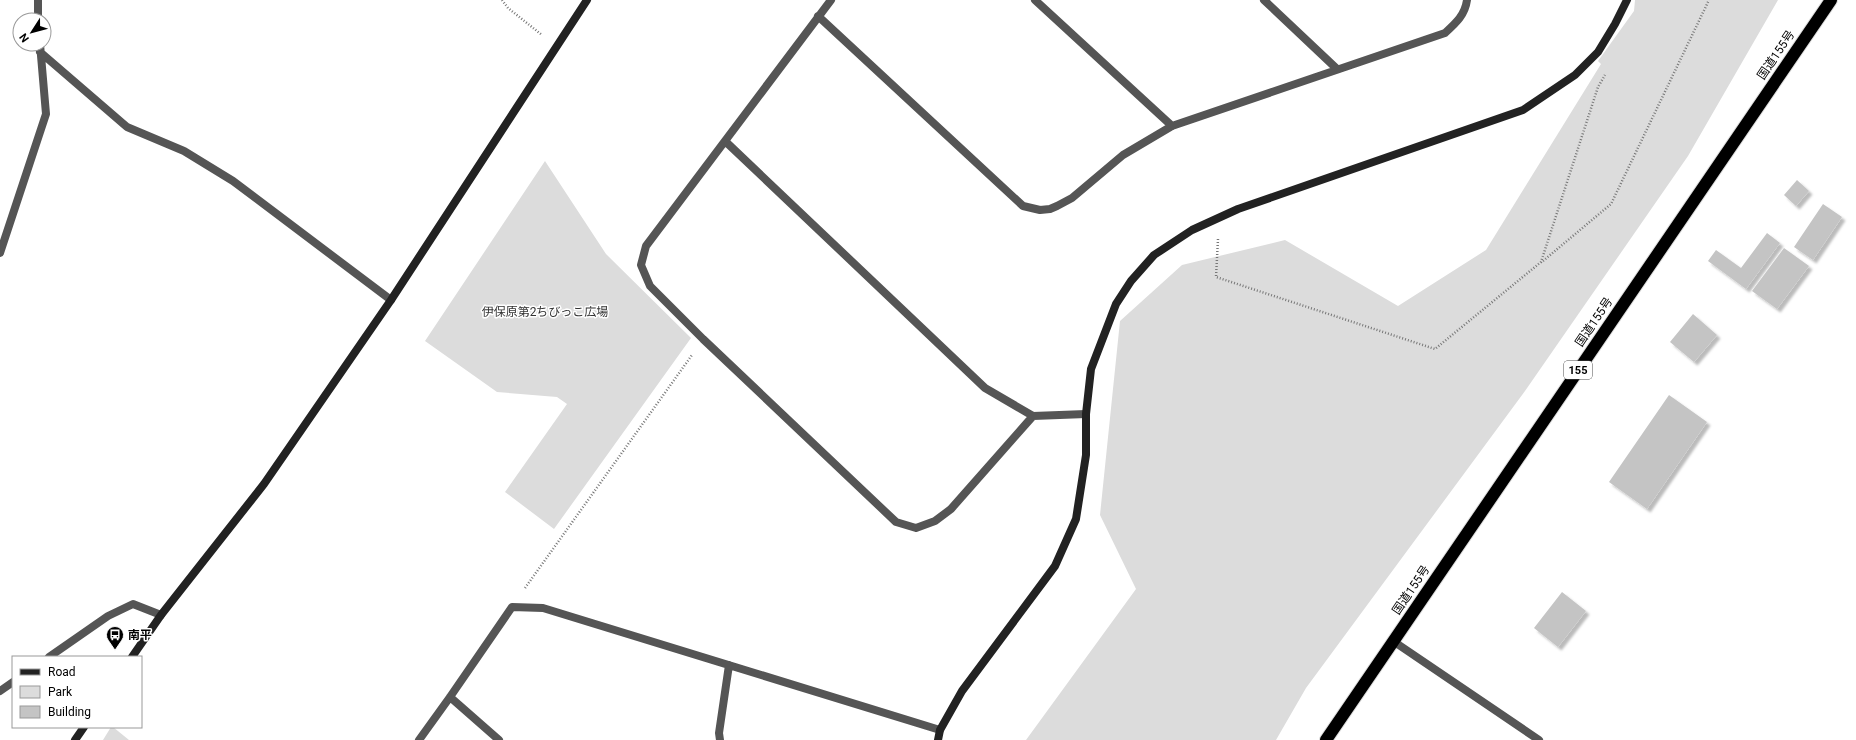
<svg xmlns="http://www.w3.org/2000/svg" width="1856" height="740" viewBox="0 0 1856 740" font-family="Roboto,'Noto Sans JP',sans-serif">
<style>
.green{fill:#dcdcdc}
.building{fill:#c4c4c4;filter:url(#shadow)}
.lines{fill:none;stroke-linecap:round;stroke-linejoin:round}
.highway-casing{stroke:#dbdbdb;stroke-width:14}
.path{stroke:#777;stroke-width:2.5;stroke-dasharray:1 2;stroke-linecap:butt}
.street{stroke:#555;stroke-width:8}
.secondary{stroke:#222;stroke-width:8}
.highway{stroke:#000;stroke-width:12}
.labels{text-anchor:middle;stroke-width:3;stroke-linejoin:round;paint-order:stroke}
.shield{fill:#fff;stroke:#4c4c4c;stroke-width:1}
.shield-label{font-size:11px;font-weight:bold;fill:#000}
.street-label{font-size:12px;fill:#000;stroke:#fff}
.park-label{font-size:12px;fill:#333;stroke:#fff}
.poi-label{font-size:12px;font-weight:bold;fill:#000;stroke:#fff;text-anchor:start}
</style>
<defs>
<filter id="shadow"><feDropShadow dx="3.5" dy="3.5" stdDeviation="1" flood-color="#0004"/></filter>
</defs>
<rect width="100%" height="100%" fill="#fff"/>
<path class="green" d="M 1635,0 L 1778,0 L 1688,156 L 1525,391 L 1306,688 L 1276,740 L 1026,740 L 1136,589 L 1100,515 L 1120,321 L 1182,265 L 1285,240 L 1398,306 L 1486,250 L 1601,64 L 1598,61 L 1634,11 Z
M 545,161 L 606,254 L 691,338 L 554,529 L 505,492 L 567,404 L 557,397 L 497,392 L 425,341 Z
M 111,727 L 113,727 L 129,740 L 103,740 Z"/>
<path class="building" d="M 1797,180 L 1809,191 L 1796,206 L 1784,195 Z
M 1823,204 L 1842,217 L 1813,260 L 1794,247 Z
M 1767,233 L 1780,243 L 1746,289 L 1708,261 L 1716,250 L 1741,268 Z
M 1784,248 L 1809,266 L 1777,309 L 1752,291 Z
M 1693,314 L 1717,335 L 1694,362 L 1670,342 Z
M 1669,395 L 1707,422 L 1647,509 L 1609,482 Z
M 1562,592 L 1586,611 L 1558,647 L 1534,628 Z"/>
<g class="lines">
<defs>
<path id="highway" d="M 1326,740 L 1831,0"/>
</defs>
<use href="#highway" class="highway-casing"/>
<path class="path" d="M 502,0 L 508,8 L 542,35
M 1218,239 L 1216,277 L 1435,349 L 1541,262 L 1598,87 L 1605,75
M 1543,261 L 1611,204 L 1709,0
M 525,588 L 692,355"/>
<path class="street" d="M 38,0 L 38,20
M 831,0 L 646,246 L 641,265 L 650,286 L 703,339 L 896,522 L 916,528 L 935,521 L 951,509 L 1033,416 L 1086,414
M 1035,0 L 1172,126
M 1264,0 L 1337,69
M 818,16 L 1023,206 L 1040,210 L 1050,209 L 1057,206 L 1072,198 L 1123,155 L 1172,126 L 1445,33 C 1456,23 1465,15 1467,0
M 40,52 L 127,127 L 184,151 L 233,181 L 391,300
M 725,141 L 985,388 L 1033,416
M 0,253 L 46,114 L 40,44
M 1393,641 L 1539,740
M 49,657 L 108,616 L 133,604 L 161,615
M 0,691 L 13,682
M 450,697 L 499,740
M 419,740 L 450,697 L 512,607 L 543,608 L 940,730
M 720,740 L 719,733 L 729,665"/>
<path class="secondary" d="M 132,657 L 161,615 L 264,484 L 391,300 L 587,0
M 75,740 L 84,727
M 938,740 L 940,730 L 962,691 L 1055,566 L 1076,519 L 1086,455 L 1086,414 L 1091,369 L 1116,304 L 1131,281 L 1154,255 L 1192,230 L 1238,209 L 1523,110 L 1575,75 L 1598,52 L 1615,24 L 1627,0"/>
<use href="#highway" class="highway"/>
</g>
<defs>
<symbol id="bus-pin" viewBox="-11 -11 22 30"><path d="M0 17L-7.5 6A9.5 9.5 0 1 1 7.5 6Z" fill="#000" stroke="#fff"/><path d="M-5-6H5V4H4V6H2V4H-2V6H-4V4H-5ZM-3.5-4V0h7V-4ZM-3.5 1.2v1.5H-2V1.2ZM2 1.2v1.5H3.5V1.2Z" fill="#fff"/></symbol>
</defs>
<g fill-rule="evenodd">
<use href="#bus-pin" x="105" y="625" width="20" height="27"/>
</g>
<g class="labels">
<rect class="shield" x="1564" y="361" width="28" height="18" rx="3"/>
<g class="shield-label">
<text x="1578" y="374">155</text>
</g>
<g class="street-label">
<text transform="translate(1776 55) rotate(-56)" y="4">国道155号</text>
<text transform="translate(1594 322) rotate(-56)" y="4">国道155号</text>
<text transform="translate(1411 590) rotate(-56)" y="4">国道155号</text>
</g>
<g class="park-label">
<text x="545" y="316">伊保原第2ちびっこ広場</text>
</g>
<g class="poi-label">
<text x="128" y="639">南平</text>
</g>
</g>
<rect x="12" y="656" width="130" height="72" fill="#ffffff" stroke="#999999"/>
<rect x="20" y="669" width="20" height="6" fill="#222222" stroke="#999999"/>
<text x="48" y="676" font-size="12" fill="#000000">Road</text>
<rect x="20" y="686" width="20" height="12" fill="#dcdcdc" stroke="#999999"/>
<text x="48" y="696" font-size="12" fill="#000000">Park</text>
<rect x="20" y="706" width="20" height="12" fill="#c4c4c4" stroke="#999999"/>
<text x="48" y="716" font-size="12" fill="#000000">Building</text>
<g transform="translate(32 32) rotate(234)"><circle r="19" fill="#ffffff" stroke="#999999"/>
<path d="M0-3L7 15L0 10L-7 15Z" fill="#000000"/>
<text y="-6" font-size="11" font-weight="bold" text-anchor="middle" fill="#000000">N</text>
</g>
</svg>
